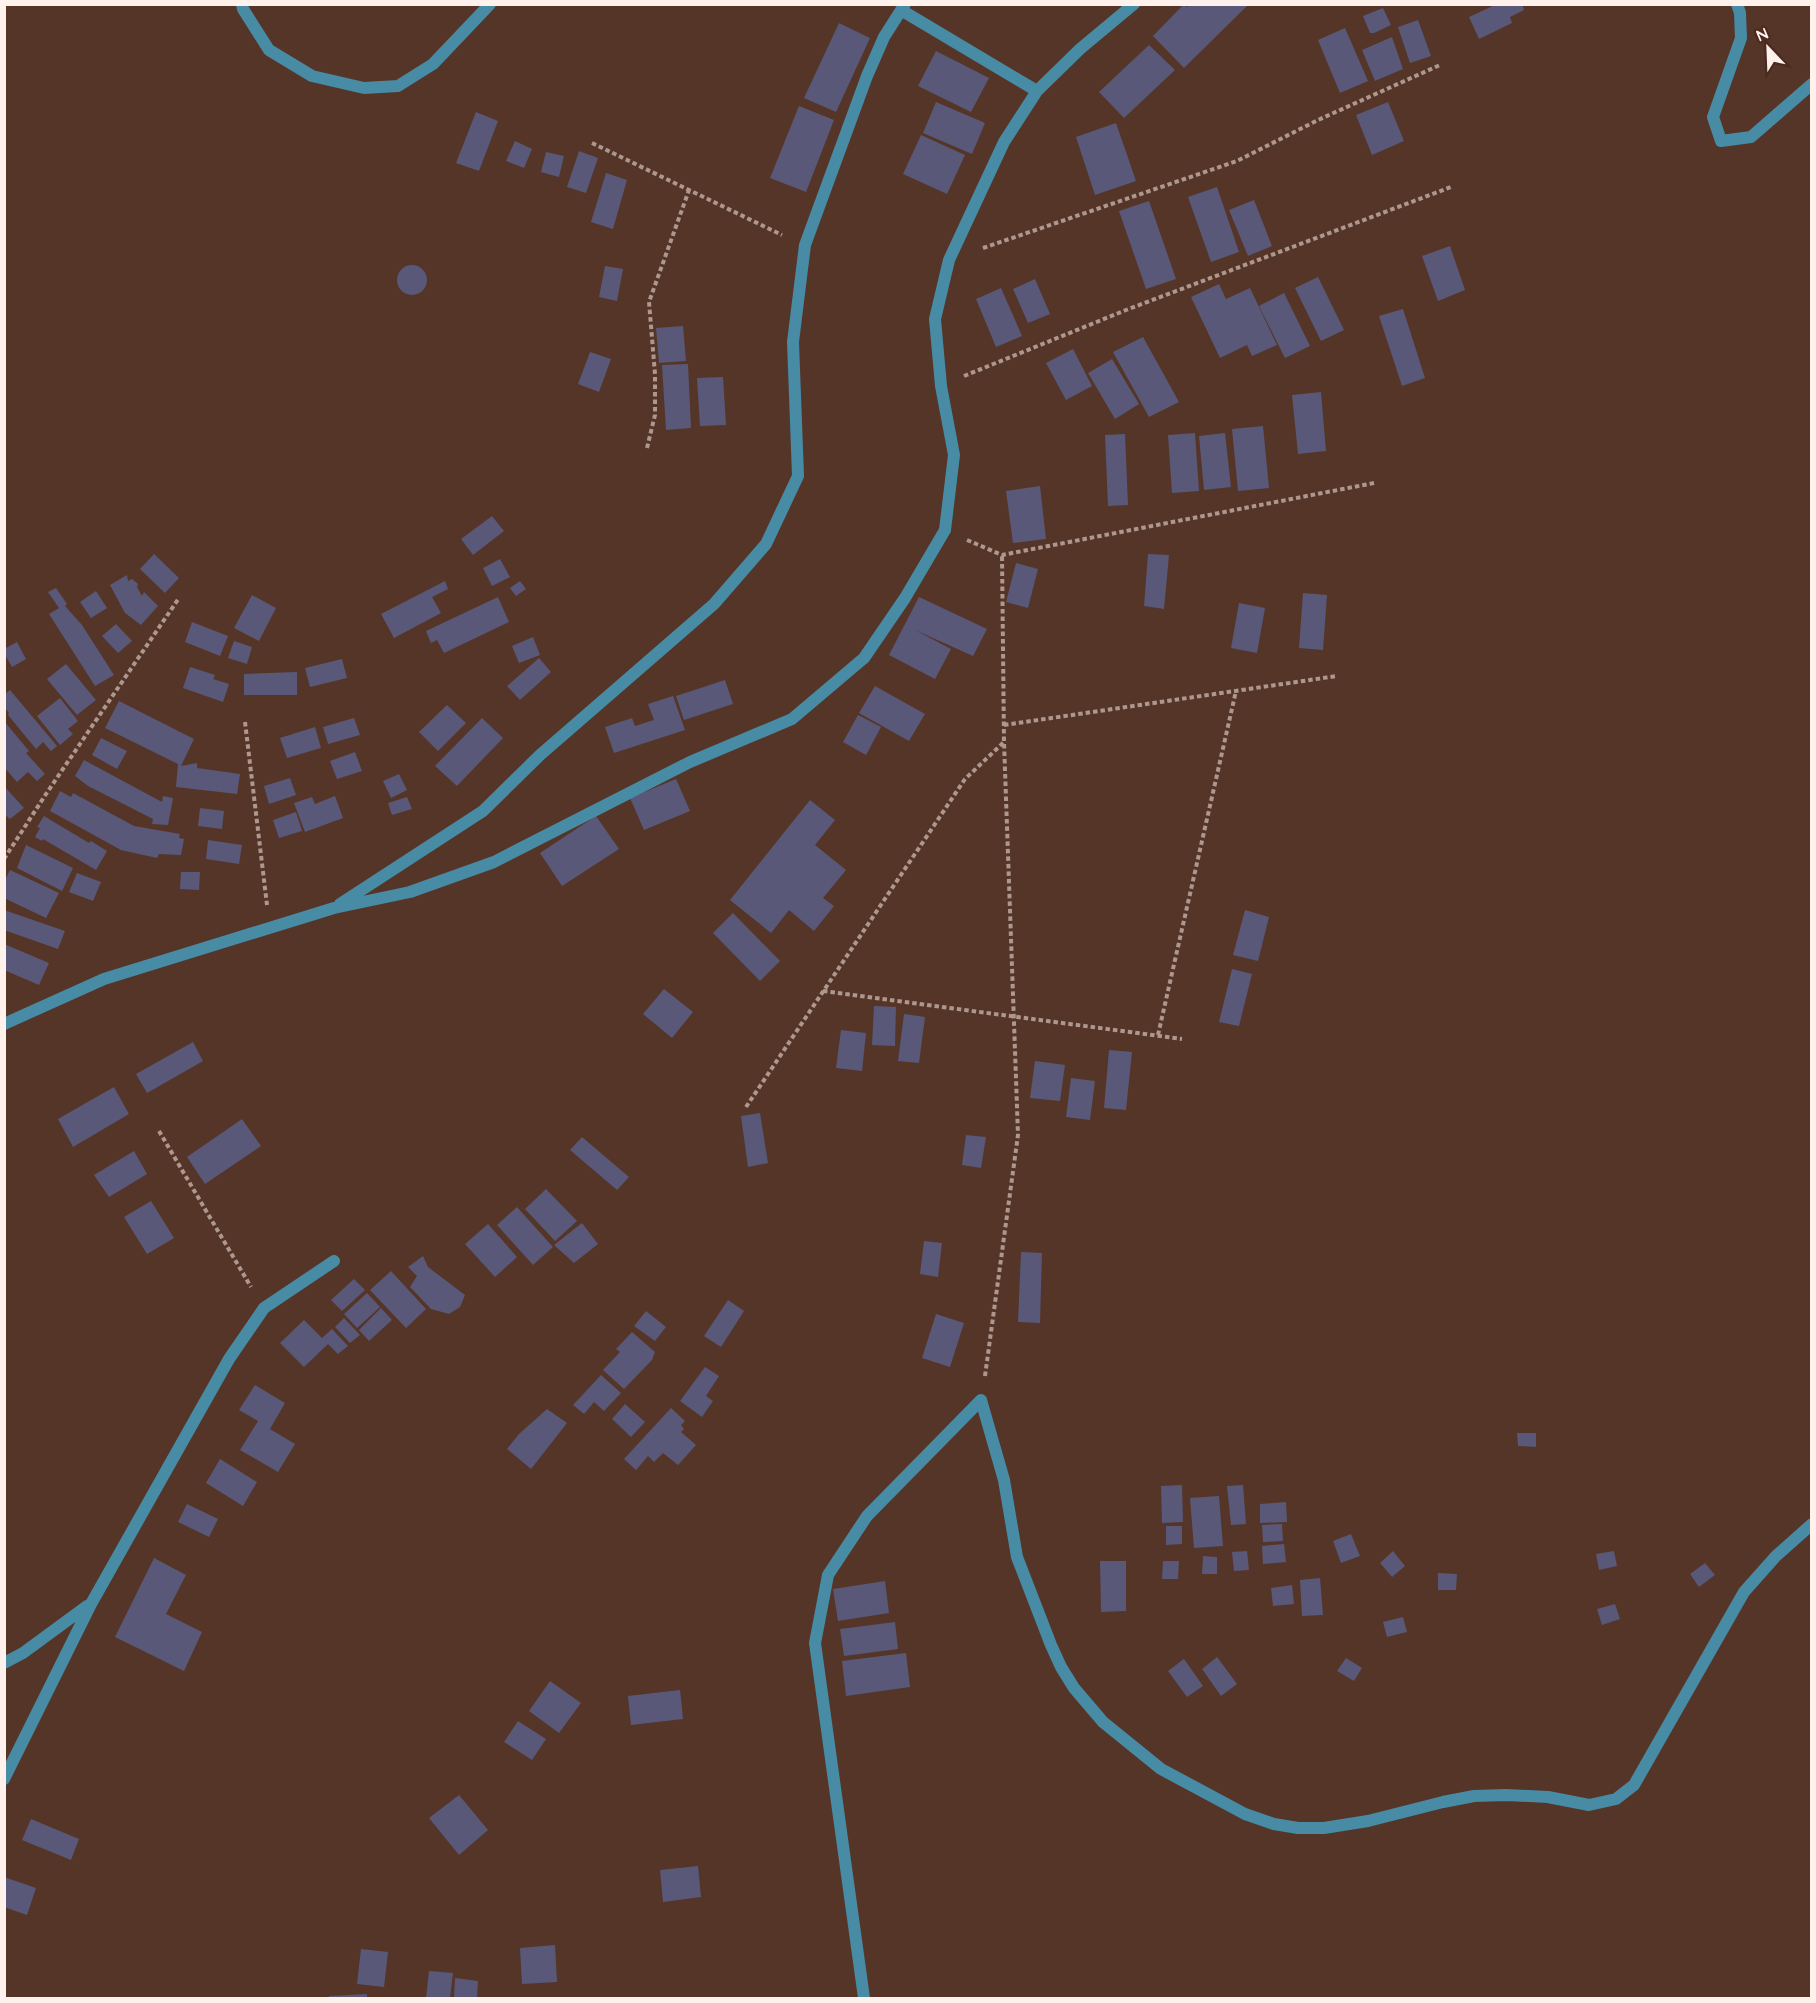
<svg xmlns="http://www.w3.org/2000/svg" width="1816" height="2003" viewBox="0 0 1816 2003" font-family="Quicksand,sans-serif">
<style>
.building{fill:#595878}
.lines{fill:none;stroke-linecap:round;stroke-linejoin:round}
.path{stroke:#ad978e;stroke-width:4;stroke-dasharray:4.5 3;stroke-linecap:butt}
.street{stroke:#478ba5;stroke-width:12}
</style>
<rect width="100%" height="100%" fill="#553527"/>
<path class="building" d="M 1184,4 L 1187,7 L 1190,4 L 1249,4 L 1184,68 L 1153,36 Z
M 1497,4 L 1522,4 L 1524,10 L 1510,17 L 1512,23 L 1479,39 L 1469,17 Z
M 1383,8 L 1391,25 L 1374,33 L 1370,33 L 1363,16 Z
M 1418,20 L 1431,56 L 1410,63 L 1398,27 Z
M 839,23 L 870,38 L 836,112 L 804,98 Z
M 1345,28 L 1368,81 L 1340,93 L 1318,40 Z
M 1392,37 L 1403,69 L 1375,81 L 1362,50 Z
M 1149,45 L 1175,70 L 1124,118 L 1099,92 Z
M 936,51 L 989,78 L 971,112 L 918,86 Z
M 936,102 L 985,123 L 972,154 L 923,133 Z
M 1388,102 L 1404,141 L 1372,155 L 1356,115 Z
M 799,106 L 834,120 L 806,192 L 770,178 Z
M 476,112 L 498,121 L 479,171 L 456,163 Z
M 1116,123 L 1136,181 L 1095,195 L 1076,137 Z
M 921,135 L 965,155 L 947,194 L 903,174 Z
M 515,141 L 532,149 L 524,168 L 506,161 Z
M 579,151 L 598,158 L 586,193 L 567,187 Z
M 546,152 L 564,156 L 559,177 L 541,172 Z
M 606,173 L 627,180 L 613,229 L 591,222 Z
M 1217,187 L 1239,252 L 1211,262 L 1188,197 Z
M 1254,200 L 1272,246 L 1248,256 L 1229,210 Z
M 1149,201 L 1176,279 L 1146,289 L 1119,211 Z
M 1450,246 L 1465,290 L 1438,301 L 1422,256 Z
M397 280a15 15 0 1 1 30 0a15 15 0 1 1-30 0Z
M 605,266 L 623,269 L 617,301 L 599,297 Z
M 1318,277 L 1344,330 L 1321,341 L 1295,288 Z
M 1035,279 L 1050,314 L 1028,323 L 1013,289 Z
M 1219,284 L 1226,299 L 1250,288 L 1277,345 L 1252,356 L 1247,345 L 1220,358 L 1191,297 Z
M 1001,288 L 1022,336 L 996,347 L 976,299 Z
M 1284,293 L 1310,346 L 1285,358 L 1259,306 Z
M 1403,309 L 1425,378 L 1402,386 L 1379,316 Z
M 683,326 L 686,361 L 659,363 L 656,328 Z
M 1143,337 L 1179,402 L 1149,417 L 1113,352 Z
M 1073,349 L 1092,386 L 1066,400 L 1046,363 Z
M 590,352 L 611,359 L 599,392 L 578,384 Z
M 1112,359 L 1139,404 L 1115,419 L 1088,373 Z
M 688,364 L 691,428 L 666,430 L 662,365 Z
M 723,377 L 726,425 L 700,426 L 697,378 Z
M 1321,392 L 1326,451 L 1298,454 L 1292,395 Z
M 1263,426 L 1269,488 L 1238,491 L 1232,429 Z
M 1195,433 L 1199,491 L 1172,493 L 1168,435 Z
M 1225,433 L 1231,487 L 1204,490 L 1199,436 Z
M 1125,434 L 1128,505 L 1108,506 L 1105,435 Z
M 1040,486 L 1046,539 L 1013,543 L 1006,491 Z
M 492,516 L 504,531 L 473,555 L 461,539 Z
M 154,554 L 179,578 L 165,593 L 140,569 Z
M 1148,554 L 1169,555 L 1164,609 L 1144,606 Z
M 500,559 L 510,577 L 492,586 L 483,568 Z
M 1016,563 L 1038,569 L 1028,608 L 1006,602 Z
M 127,575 L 128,581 L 132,579 L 138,584 L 137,587 L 142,596 L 144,592 L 158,606 L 141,625 L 125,613 L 110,585 Z
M 445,581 L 448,589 L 432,597 L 441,613 L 394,638 L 381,614 Z
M 520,581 L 526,589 L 516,596 L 510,588 Z
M 56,588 L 67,604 L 65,606 L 82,625 L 114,675 L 95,686 L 49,614 L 59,608 L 48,592 Z
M 96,591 L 107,608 L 91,618 L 80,602 Z
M 1303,593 L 1327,595 L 1323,650 L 1299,648 Z
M 252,595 L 276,608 L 259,641 L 234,628 Z
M 498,597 L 509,622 L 444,653 L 437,640 L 431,643 L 426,631 Z
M 919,597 L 987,629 L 973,656 L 915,630 L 951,649 L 935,679 L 889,655 Z
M 1239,603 L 1265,608 L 1257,653 L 1231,648 Z
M 192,622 L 228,636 L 220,656 L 185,642 Z
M 116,624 L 132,641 L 118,653 L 102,636 Z
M 533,637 L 540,655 L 519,663 L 512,646 Z
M 234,641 L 252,647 L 247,664 L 228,658 Z
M 17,642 L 26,659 L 12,667 L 4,653 L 4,649 Z
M 539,658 L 551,672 L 520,700 L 507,686 Z
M 342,659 L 347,678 L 310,687 L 305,668 Z
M 66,664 L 96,700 L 77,715 L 47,679 Z
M 190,667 L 215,675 L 213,679 L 229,684 L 223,702 L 183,688 Z
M 297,672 L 297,695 L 244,695 L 244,674 Z
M 725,680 L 733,704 L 684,720 L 676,696 Z
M 875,686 L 925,714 L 909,741 L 859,713 Z
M 10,690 L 57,746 L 51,751 L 43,742 L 36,749 L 8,715 L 9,713 L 4,707 L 4,695 Z
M 673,696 L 685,730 L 614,753 L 605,727 L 632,718 L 635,726 L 654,720 L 648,704 Z
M 60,698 L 78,721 L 68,729 L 73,734 L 60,745 L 37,716 Z
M 119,701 L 194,739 L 181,766 L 197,763 L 197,768 L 240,774 L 237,794 L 176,787 L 178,764 L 105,728 Z
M 447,705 L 466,723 L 438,751 L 419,732 Z
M 858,715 L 881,727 L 866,755 L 843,742 Z
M 354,718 L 360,735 L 328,744 L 323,727 Z
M 482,718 L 503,738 L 457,786 L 435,766 Z
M 4,721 L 29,751 L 26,753 L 45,774 L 37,781 L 28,772 L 17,782 L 4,767 Z
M 315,727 L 321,748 L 287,758 L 280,738 Z
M 101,738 L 127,751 L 117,769 L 92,755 Z
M 355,752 L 362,771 L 337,779 L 330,761 Z
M 84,760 L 162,802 L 163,796 L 173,798 L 168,825 L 152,824 L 153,819 L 88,786 L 75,776 Z
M 399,774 L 407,790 L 391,798 L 383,781 Z
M 290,778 L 296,795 L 269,804 L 264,786 Z
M 676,779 L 690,811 L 644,830 L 630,798 Z
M 4,786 L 24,808 L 10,819 L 4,814 Z
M 60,791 L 71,797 L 73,793 L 134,826 L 180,834 L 179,838 L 184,839 L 181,855 L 159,854 L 157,858 L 121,850 L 50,811 Z
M 335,796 L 343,818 L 305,832 L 294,803 L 312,797 L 315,804 Z
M 407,797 L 412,809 L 392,815 L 388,803 Z
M 810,800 L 835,820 L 815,845 L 846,870 L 823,898 L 834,906 L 814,931 L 789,910 L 771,933 L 730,900 Z
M 200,808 L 224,811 L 222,829 L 198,826 Z
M 296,812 L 302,831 L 279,838 L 273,820 Z
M 44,816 L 89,843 L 91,841 L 107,851 L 96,870 L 43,839 L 42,841 L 35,837 L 40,828 L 37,827 Z
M 596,816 L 619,849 L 562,886 L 540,853 Z
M 208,840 L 242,845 L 239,864 L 206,859 Z
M 26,845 L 73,868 L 62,891 L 17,868 Z
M 10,870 L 59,893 L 46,918 L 4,898 L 4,882 Z
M 181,872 L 200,872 L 199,890 L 180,889 Z
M 77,873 L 101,882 L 93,901 L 69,892 Z
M 4,910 L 65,931 L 58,949 L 4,930 Z
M 1245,910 L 1269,917 L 1258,961 L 1233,955 Z
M 733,913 L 780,961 L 760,981 L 713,933 Z
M 4,944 L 49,963 L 39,985 L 4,970 Z
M 1232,969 L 1252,974 L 1239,1026 L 1219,1022 Z
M 664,989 L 693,1012 L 672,1038 L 643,1014 Z
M 874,1006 L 896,1007 L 895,1046 L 872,1045 Z
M 904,1014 L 925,1017 L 919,1063 L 898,1061 Z
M 841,1030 L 866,1033 L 862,1071 L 836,1068 Z
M 193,1042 L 203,1061 L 147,1093 L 136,1074 Z
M 1109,1050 L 1132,1052 L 1126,1110 L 1104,1108 Z
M 1035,1061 L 1065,1065 L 1060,1101 L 1030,1098 Z
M 1071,1078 L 1095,1081 L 1090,1120 L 1066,1117 Z
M 114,1087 L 129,1114 L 73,1147 L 58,1119 Z
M 760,1113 L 768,1163 L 748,1167 L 741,1116 Z
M 242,1119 L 261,1146 L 205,1184 L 187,1157 Z
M 966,1135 L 986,1137 L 981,1168 L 962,1165 Z
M 582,1137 L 629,1177 L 617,1190 L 570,1150 Z
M 134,1151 L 147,1174 L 109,1197 L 94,1175 Z
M 546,1189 L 577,1221 L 555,1241 L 525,1209 Z
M 151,1201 L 174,1238 L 147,1254 L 124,1217 Z
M 517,1207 L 553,1247 L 533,1265 L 497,1225 Z
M 582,1223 L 598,1244 L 574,1263 L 554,1245 Z
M 488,1224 L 517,1257 L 495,1277 L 465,1244 Z
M 924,1241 L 942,1243 L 938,1277 L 920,1274 Z
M 1021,1252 L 1042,1253 L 1040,1323 L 1018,1322 Z
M 423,1256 L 428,1267 L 465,1295 L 460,1307 L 449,1314 L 431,1309 L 410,1287 L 417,1276 L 408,1267 Z
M 391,1271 L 426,1309 L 406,1328 L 370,1290 Z
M 354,1279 L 365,1290 L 342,1311 L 331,1300 Z
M 367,1293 L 380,1307 L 357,1328 L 344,1314 Z
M 728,1300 L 744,1311 L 721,1347 L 704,1336 Z
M 381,1308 L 392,1320 L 369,1341 L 359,1330 Z
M 646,1311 L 666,1327 L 655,1341 L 634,1326 Z
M 936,1314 L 964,1323 L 950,1367 L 922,1358 Z
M 344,1318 L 360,1335 L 350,1343 L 335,1327 Z
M 304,1320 L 322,1338 L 332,1329 L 348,1346 L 338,1354 L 328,1344 L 304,1367 L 280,1343 Z
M 632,1332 L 655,1352 L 652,1360 L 624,1389 L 603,1370 L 620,1352 L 616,1349 Z
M 705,1367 L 719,1376 L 706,1396 L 713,1401 L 702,1417 L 680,1401 Z
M 601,1375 L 621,1393 L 604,1411 L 594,1402 L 584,1414 L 573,1405 Z
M 255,1385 L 285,1403 L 270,1429 L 295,1444 L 278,1472 L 240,1450 L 258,1421 L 239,1410 Z
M 625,1404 L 645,1422 L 631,1437 L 612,1419 Z
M 671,1408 L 685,1421 L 681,1425 L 684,1429 L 681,1432 L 696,1445 L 678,1465 L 663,1453 L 654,1462 L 648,1456 L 636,1470 L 624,1459 Z
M 547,1409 L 567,1423 L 531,1469 L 507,1449 L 519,1434 Z
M 1517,1433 L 1536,1433 L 1536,1447 L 1518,1446 Z
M 220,1459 L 257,1482 L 243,1506 L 206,1483 Z
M 1182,1485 L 1183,1522 L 1162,1523 L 1161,1486 Z
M 1243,1485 L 1246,1524 L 1231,1525 L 1227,1486 Z
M 1219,1496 L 1223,1546 L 1194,1548 L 1190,1498 Z
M 1286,1502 L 1287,1522 L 1260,1523 L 1260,1504 Z
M 187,1504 L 218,1519 L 209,1537 L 178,1522 Z
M 1282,1524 L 1283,1541 L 1263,1542 L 1262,1525 Z
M 1166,1526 L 1182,1526 L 1182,1544 L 1166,1545 Z
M 1351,1534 L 1360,1556 L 1341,1563 L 1333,1541 Z
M 1284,1544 L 1286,1562 L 1263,1564 L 1262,1546 Z
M 1247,1551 L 1249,1570 L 1234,1571 L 1232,1552 Z
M 1393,1551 L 1405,1566 L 1392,1577 L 1380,1563 Z
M 1614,1551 L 1617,1566 L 1599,1570 L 1596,1554 Z
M 1203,1556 L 1217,1557 L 1217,1574 L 1202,1574 Z
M 154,1558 L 186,1575 L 166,1614 L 202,1632 L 184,1671 L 115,1637 Z
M 1100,1561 L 1126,1561 L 1126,1611 L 1101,1612 Z
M 1163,1561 L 1179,1561 L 1178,1579 L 1162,1579 Z
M 1705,1563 L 1715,1575 L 1699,1587 L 1690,1574 Z
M 1438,1573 L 1457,1574 L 1456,1590 L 1438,1590 Z
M 1320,1578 L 1323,1615 L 1302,1616 L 1300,1580 Z
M 885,1581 L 889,1613 L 838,1621 L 833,1589 Z
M 1292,1585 L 1294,1604 L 1273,1606 L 1271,1588 Z
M 1615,1604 L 1620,1619 L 1602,1625 L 1597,1609 Z
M 1403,1617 L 1407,1632 L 1387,1637 L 1383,1622 Z
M 895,1622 L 898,1649 L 844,1656 L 840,1629 Z
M 906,1653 L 910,1687 L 846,1696 L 842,1661 Z
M 1217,1657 L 1237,1684 L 1221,1696 L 1202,1669 Z
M 1346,1658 L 1362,1668 L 1354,1681 L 1337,1671 Z
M 1184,1659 L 1203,1686 L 1187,1697 L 1168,1671 Z
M 550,1681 L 581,1703 L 559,1733 L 529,1711 Z
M 680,1690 L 683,1719 L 631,1725 L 628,1696 Z
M 518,1721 L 546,1739 L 532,1760 L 504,1742 Z
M 459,1795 L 488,1830 L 459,1855 L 429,1818 Z
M 31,1819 L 79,1839 L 71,1860 L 22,1840 Z
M 698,1866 L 701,1897 L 663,1902 L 660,1870 Z
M 4,1877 L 36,1888 L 27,1915 L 4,1907 Z
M 555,1945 L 557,1982 L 522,1984 L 520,1948 Z
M 361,1949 L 388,1952 L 384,1987 L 357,1984 Z
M 429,1971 L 453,1973 L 450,1998 L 426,1998 Z
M 455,1978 L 478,1981 L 477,1998 L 454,1998 Z
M 367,1994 L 367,1998 L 330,1998 L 329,1996 Z"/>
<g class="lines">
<path class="path" d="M 592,143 L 782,235
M 983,248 L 1237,161 L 1318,120 L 1440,65
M 964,376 L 1126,310 L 1451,187
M 647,448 L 655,415 L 655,374 L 649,302 L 689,190
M 967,540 L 1002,555 L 1374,483
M 245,722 L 267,905
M 1004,725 L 1337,676
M 4,859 L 46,794 L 179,598
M 823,991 L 1182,1039
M 1158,1035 L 1236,691
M 746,1107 L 965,779 L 1004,742
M 159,1131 L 251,1287
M 985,1376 L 1018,1135 L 1004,742 L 1002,555"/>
<path class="street" d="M 242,4 L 243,9 L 269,50 L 312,76 L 364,88 L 398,86 L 433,64 L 490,4
M 1737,4 L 1740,13 L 1741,38 L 1713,117 L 1721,141 L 1751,137 L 1812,84
M 901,10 L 1037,91
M 340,904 L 483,811 L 540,755 L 714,604 L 766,544 L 798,476 L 793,342 L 805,245 L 867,76 L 884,37 L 905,4
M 4,1024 L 104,979 L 334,908 L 410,892 L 494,862 L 690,762 L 792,719 L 864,658 L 905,598 L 945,530 L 954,455 L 941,386 L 935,319 L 949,260 L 1004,142 L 1037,91 L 1080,49 L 1134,4
M 4,1663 L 23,1653 L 87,1606
M 4,1779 L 91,1604 L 229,1359 L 264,1308 L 334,1261
M 864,1998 L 815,1643 L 828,1575 L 867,1516 L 981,1400 L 1004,1480 L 1017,1557 L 1051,1645 L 1061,1667 L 1074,1688 L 1103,1722 L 1161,1769 L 1245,1814 L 1274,1824 L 1298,1828 L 1324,1828 L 1368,1821 L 1443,1802 L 1474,1796 L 1506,1795 L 1548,1797 L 1589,1805 L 1616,1799 L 1634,1785 L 1744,1592 L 1776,1556 L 1812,1524"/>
</g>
<rect width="1816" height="2003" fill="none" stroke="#fff2ed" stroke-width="12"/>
<g transform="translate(1768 48) rotate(337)" stroke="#4a2b1d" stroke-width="4.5" paint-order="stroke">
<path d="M0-4.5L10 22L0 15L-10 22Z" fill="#fff2ed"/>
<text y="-9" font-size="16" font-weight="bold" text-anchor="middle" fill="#fff2ed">N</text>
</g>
</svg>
